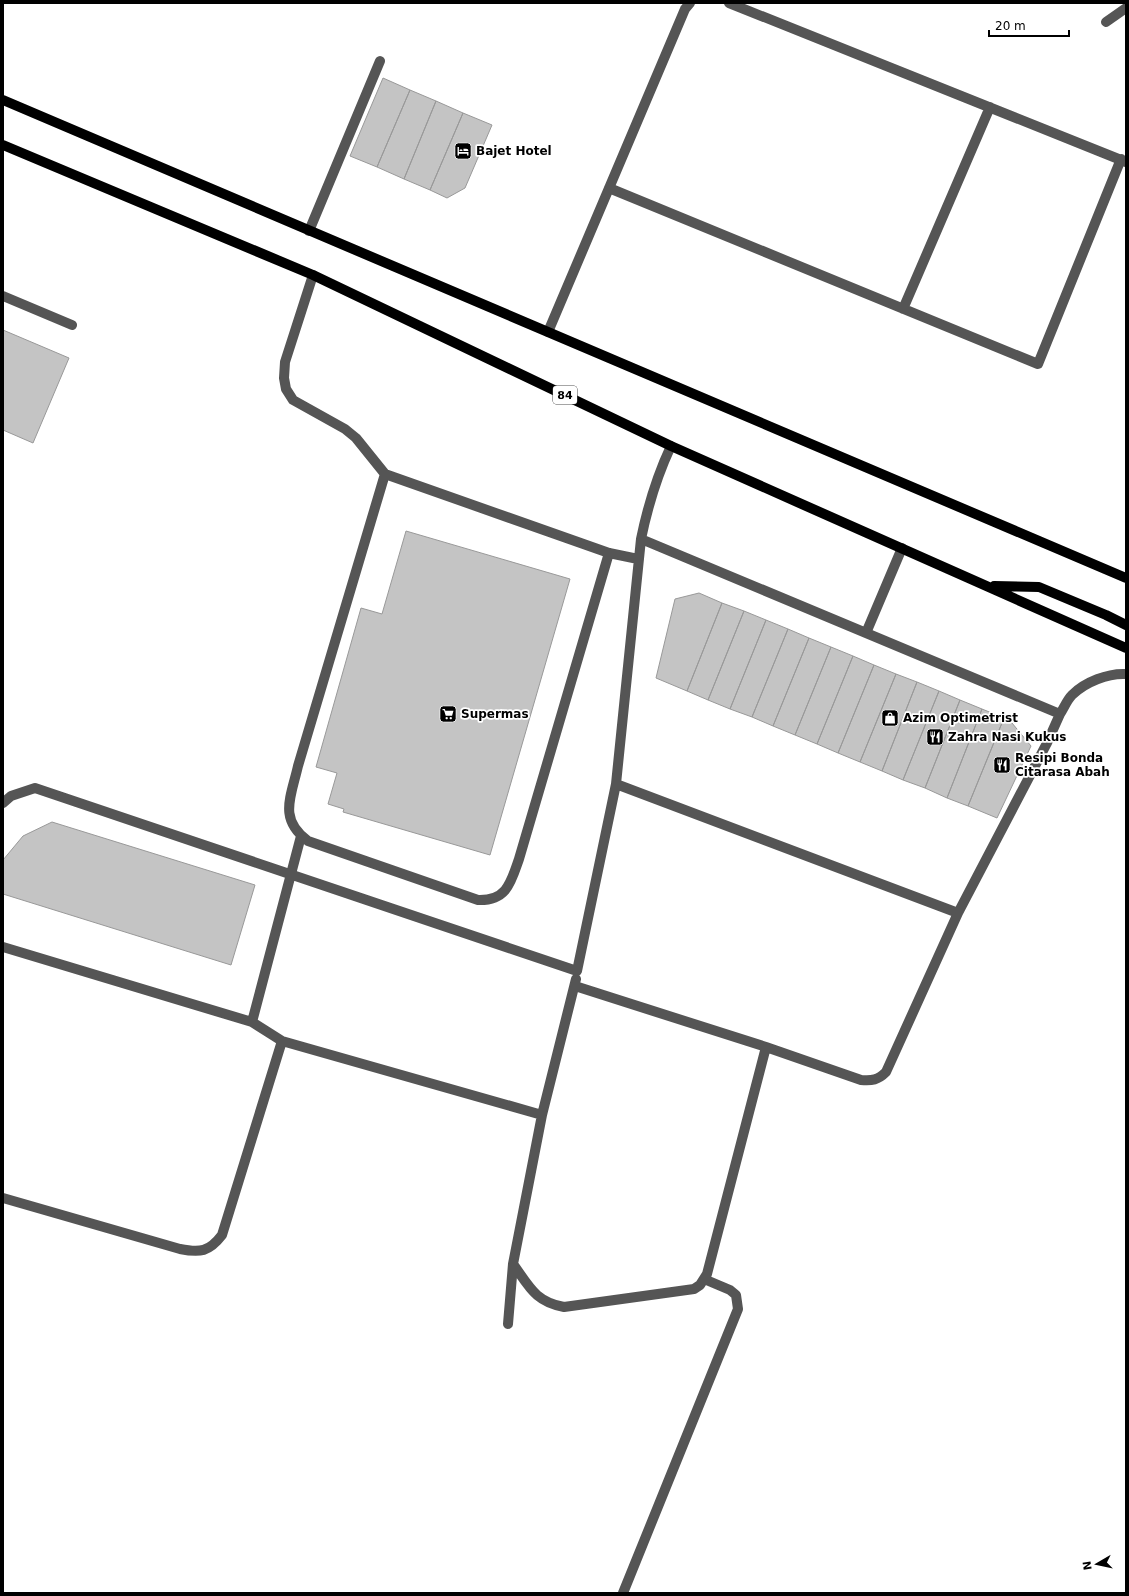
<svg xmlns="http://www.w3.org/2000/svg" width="1129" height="1596" viewBox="0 0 1129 1596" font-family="'DejaVu Sans',sans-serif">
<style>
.building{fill:#c4c4c4;stroke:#999}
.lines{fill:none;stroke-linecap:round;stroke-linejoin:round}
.minor{stroke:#555;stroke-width:10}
.major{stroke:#000;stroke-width:10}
.labels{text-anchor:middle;stroke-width:3.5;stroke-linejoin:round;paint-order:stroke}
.shield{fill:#fff;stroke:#4c4c4c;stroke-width:1}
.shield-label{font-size:11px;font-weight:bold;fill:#000}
.poi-label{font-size:12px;font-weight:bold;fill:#000;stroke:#fff;text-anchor:start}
</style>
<rect width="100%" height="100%" fill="#fff"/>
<path class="building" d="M 383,78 L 410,90 L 377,167 L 350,156 Z
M 410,90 L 436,101 L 404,179 L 377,167 Z
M 436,101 L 463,113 L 430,190 L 404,179 Z
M 463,113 L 492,125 L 465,188 L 447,198 L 430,190 Z
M 3,330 L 69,358 L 33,443 L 3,430 Z
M 406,531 L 570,579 L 490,855 L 343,812 L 344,809 L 328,804 L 337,773 L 316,767 L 361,608 L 382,614 Z
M 699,593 L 722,603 L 687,691 L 656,678 L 675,599 Z
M 722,603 L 744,611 L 708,700 L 687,691 Z
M 744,611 L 766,620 L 730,709 L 708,700 Z
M 766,620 L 788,629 L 752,717 L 730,709 Z
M 788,629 L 809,638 L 773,726 L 752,717 Z
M 809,638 L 831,647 L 795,735 L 773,726 Z
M 831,647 L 853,656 L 817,744 L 795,735 Z
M 853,656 L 874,665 L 838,753 L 817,744 Z
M 874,665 L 896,674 L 860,762 L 838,753 Z
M 896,674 L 917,682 L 882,771 L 860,762 Z
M 917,682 L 939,691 L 903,780 L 882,771 Z
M 939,691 L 960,700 L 925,788 L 903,780 Z
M 960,700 L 982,709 L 947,798 L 925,788 Z
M 982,709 L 1004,718 L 968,806 L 947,798 Z
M 1004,718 L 1012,723 L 1031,746 L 997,818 L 968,806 Z
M 52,822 L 255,885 L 231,965 L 3,894 L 3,860 L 23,836 Z"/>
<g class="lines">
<path class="minor" d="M 729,3 L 1126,162
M 1106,22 L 1126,8
M 609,188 L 1038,364 L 1121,159
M 309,231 L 380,61
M 313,275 L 285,362 L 284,378 L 286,389 L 293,400 L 345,429 L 356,438 L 385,474 L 609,553 L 638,559
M 3,296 L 72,325
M 903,309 L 990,107
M 548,332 L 685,9 L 690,3
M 385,474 L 298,766 C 291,797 278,819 308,841 L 478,900 C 507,901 511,882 519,859 L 609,553
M 641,539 L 1060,714 C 1064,708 1067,700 1072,695 C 1085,682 1108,673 1126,674
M 866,633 L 902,548
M 616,784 L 958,913
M 3,803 L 11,796 L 35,788 L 577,971 L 616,784 L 641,539 C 648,505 656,478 671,446
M 3,947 L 252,1022 L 282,1041 L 542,1115
M 575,986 L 766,1047 L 861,1080 C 872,1081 878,1080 886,1072 L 958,913 L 1047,743 L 1060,714
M 252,1022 L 301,836
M 3,1198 L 180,1249 C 200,1253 209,1252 222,1235 L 282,1041
M 513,1264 C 529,1286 535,1302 564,1307 L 694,1289 L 700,1285 L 707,1274 L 766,1047
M 508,1324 L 513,1264 L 542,1115 L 576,979
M 623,1593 L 738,1309 L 736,1295 L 730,1290 L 704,1279"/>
<path class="major" d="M 3,100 L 1126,578
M 3,145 L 313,275 L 671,446 L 1126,648
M 994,586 L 1039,587 L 1106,615 L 1126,625"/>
</g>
<defs>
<symbol id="hotel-square" viewBox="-11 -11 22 22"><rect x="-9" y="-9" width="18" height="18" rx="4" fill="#000" stroke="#fff"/><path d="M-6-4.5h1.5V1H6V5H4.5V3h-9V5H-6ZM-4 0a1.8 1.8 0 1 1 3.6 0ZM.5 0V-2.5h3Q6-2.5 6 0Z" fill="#fff"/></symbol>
<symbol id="supermarket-square" viewBox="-11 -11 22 22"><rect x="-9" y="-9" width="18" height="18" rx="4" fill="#000" stroke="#fff"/><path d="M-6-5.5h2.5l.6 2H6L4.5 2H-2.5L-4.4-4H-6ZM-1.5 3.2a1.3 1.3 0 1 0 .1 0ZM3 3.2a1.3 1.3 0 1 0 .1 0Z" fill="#fff"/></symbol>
<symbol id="shop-square" viewBox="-11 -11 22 22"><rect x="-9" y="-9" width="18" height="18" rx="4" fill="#000" stroke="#fff"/><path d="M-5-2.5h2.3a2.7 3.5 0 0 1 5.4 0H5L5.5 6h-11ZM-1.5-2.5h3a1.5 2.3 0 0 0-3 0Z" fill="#fff"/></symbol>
<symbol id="restaurant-square" viewBox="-11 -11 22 22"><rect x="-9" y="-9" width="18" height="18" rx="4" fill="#000" stroke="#fff"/><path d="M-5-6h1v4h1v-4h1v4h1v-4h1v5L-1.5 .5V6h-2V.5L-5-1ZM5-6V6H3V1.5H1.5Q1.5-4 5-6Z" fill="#fff"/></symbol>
</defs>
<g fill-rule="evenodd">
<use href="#hotel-square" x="453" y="141" width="20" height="20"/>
<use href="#supermarket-square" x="438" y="704" width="20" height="20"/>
<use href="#shop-square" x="880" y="708" width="20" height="20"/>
<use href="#restaurant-square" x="925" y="727" width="20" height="20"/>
<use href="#restaurant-square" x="992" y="755" width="20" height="20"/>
</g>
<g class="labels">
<rect class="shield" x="553" y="386" width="24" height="18" rx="3"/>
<g class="shield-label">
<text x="565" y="399">84</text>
</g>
<g class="poi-label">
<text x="476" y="155">Bajet Hotel</text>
<text x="461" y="718">Supermas</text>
<text x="903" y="722">Azim Optimetrist</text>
<text x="948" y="741">Zahra Nasi Kukus</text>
<text x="1015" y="762">Resipi Bonda<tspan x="1015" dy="14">Citarasa Abah</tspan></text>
</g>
</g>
<rect width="1129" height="1596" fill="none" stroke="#000000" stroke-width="8"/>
<g transform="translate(1097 1564) rotate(261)" stroke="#ffffff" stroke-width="3" paint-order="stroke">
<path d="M0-3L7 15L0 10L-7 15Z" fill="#000000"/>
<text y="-6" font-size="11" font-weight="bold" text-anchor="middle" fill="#000000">N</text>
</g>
<path d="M989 30v6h80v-6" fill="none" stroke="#000000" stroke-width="2"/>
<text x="995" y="30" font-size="12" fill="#000000" stroke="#ffffff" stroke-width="3" paint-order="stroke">20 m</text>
</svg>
